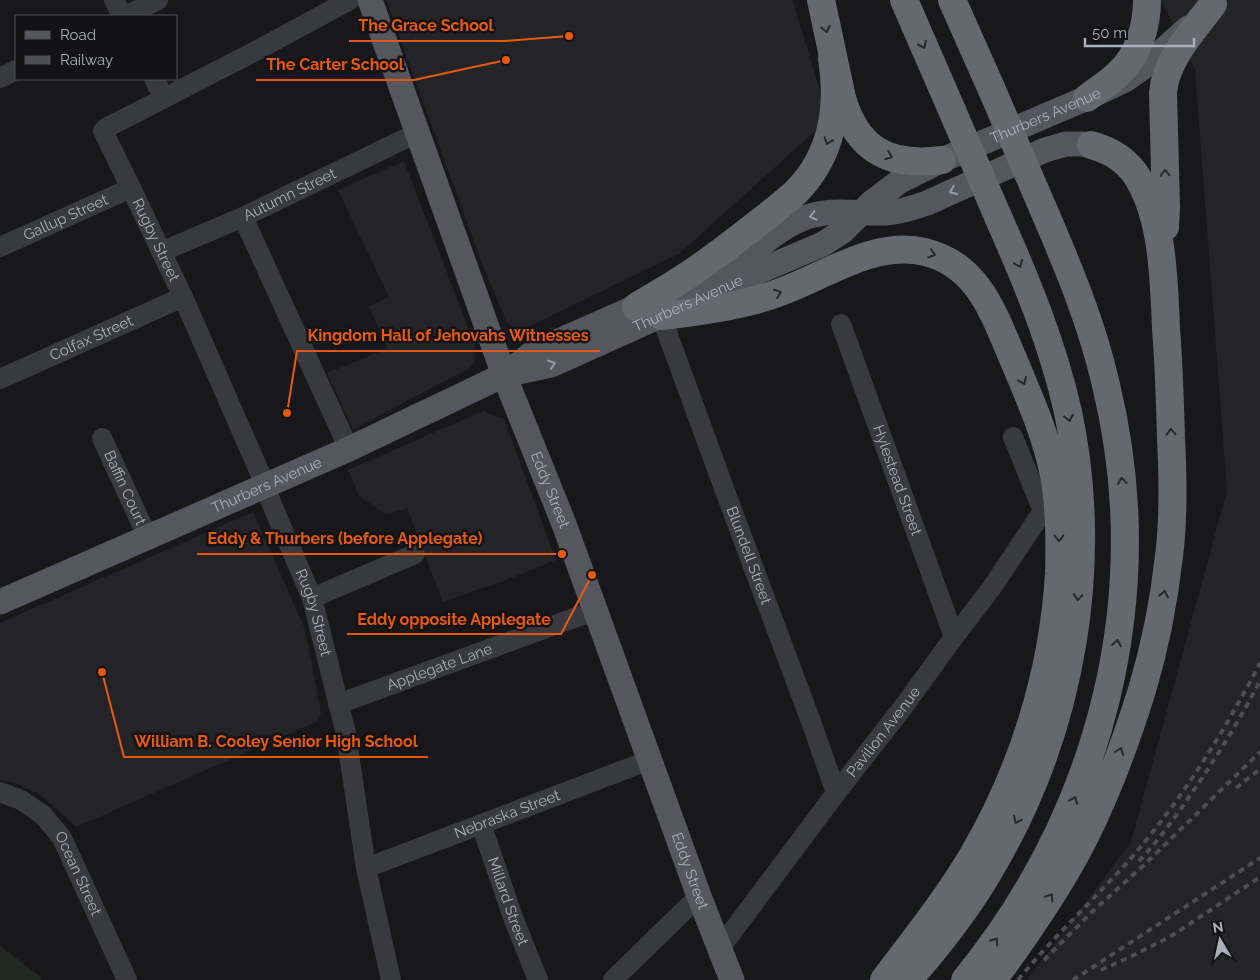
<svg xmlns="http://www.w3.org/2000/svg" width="1260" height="980" viewBox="0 0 1260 980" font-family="Raleway,sans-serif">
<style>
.built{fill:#242427}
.green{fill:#202821}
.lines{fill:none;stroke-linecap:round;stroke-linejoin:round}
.minor{stroke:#393a3f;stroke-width:20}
.major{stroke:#56575e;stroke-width:25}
.highway{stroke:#666870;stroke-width:28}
.rail{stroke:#4d4e54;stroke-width:4;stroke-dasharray:6 5;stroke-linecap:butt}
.highway-bridge{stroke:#666870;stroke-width:28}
.oneway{stroke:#28282c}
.oneway2{stroke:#9a9da7}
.labels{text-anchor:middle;stroke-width:5;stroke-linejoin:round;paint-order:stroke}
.street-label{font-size:15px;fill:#abafb9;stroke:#131315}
.leader{fill:none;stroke:#e8590c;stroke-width:2}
.callout-dot{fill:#e8590c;stroke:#131315;stroke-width:2}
.callout-label{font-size:16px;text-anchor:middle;font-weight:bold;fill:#e8590c;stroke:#131315;stroke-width:5;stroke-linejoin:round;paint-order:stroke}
</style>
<rect width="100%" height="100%" fill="#18181a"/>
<path class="built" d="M 386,0 L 793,0 L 795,8 L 820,91 L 823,124 L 680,253 L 522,330 L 515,328 L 506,321 L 481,261 Z
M 1161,0 L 1260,0 L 1260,980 L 1027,980 L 1131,842 L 1227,491 L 1195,70 Z
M 404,161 L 473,340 L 475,351 L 474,360 L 471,365 L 467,369 L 353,430 L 327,373 L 387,349 L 369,306 L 389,297 L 338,190 Z
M 483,411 L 504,419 L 556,560 L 499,583 L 473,591 L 443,602 L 407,508 L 389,514 L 385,514 L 359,496 L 348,470 Z
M 253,512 L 305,629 L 321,713 L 318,721 L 76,827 L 42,796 L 16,783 L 0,780 L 0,623 Z"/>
<path class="green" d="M 0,946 L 41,977 L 42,980 L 0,980 Z"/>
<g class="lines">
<g class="minor">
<path d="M 114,0 L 122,16"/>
<path id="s1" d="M 350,0 L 248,55 L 106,128 L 103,131 L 131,188 L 183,297 L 260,473 L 273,507 L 312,598 L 346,734 L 366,868 L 391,980"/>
<path d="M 125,16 L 158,0"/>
<path d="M 0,78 L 16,70"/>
<path d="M 154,79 L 164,98"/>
<path d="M 243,217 L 349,449"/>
<path id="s2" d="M 0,247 L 131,188"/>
<path id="s3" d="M 161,252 L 243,217 L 417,133"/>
<path id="s4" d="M 661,316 L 725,491 L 813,727 L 836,793"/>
<path id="s5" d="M 841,324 L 954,637"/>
<path id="s6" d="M 0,379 L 183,297"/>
<path id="s7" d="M 102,438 L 148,538"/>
<path d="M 312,598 L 415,554"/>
<path id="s8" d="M 338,704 L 596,610"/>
<path id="s9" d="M 0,792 L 21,800 L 43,815 L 62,838 L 127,980"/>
<path id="s10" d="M 481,824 L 514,920 L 538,980"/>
<path id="s11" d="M 366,868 L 650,760"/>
<path id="s12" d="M 720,948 L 836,793 L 904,706 L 954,637 L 993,586 L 1043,511 L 1013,437"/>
<path d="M 613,980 L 699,896"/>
</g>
<g class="major">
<path id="s13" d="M 370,0 L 504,375 L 564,524 L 699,896 L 732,980"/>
<path d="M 700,283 C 718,273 735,262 752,251 C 771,237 791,220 814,215 C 838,209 862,214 886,213 C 901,212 913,208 927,203 L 1045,150 L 1066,144 L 1082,144 L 1091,145"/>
<path d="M 512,369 L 534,352 L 636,307 L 656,301"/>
<path id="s14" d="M 0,602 L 349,449 L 504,375 L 551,365 L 769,267 L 823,244 L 843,231 L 871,203 L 900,181 L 942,160 L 1087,98 L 1125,80 L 1149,63 L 1188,28"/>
</g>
<path class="highway" d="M 821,0 L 842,98 C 857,150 889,167 942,160
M 904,0 L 951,108
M 952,0 L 992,90
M 1087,98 C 1097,90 1109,83 1118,74 C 1138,56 1147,27 1147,0
M 1165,227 L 1166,208 L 1163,93 C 1165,60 1194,30 1213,4
M 636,307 C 653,296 671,287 688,275 C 710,261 731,244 752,228 C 767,216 782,205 796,192 C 832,156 840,107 832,59
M 661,316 C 697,312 735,307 769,296 C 819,281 871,239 925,252 C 979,265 994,315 1014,361 C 1030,399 1046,435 1054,475 C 1060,507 1060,541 1059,574 C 1053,672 1023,770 973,855 C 947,899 915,939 884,980
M 908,980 C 941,943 971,904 995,861 C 1072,727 1100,564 1068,412 C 1053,345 1027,282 999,219
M 965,980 C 1102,812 1157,596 1106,385 C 1092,323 1067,264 1042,206
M 993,980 C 1020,943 1046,906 1069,866 C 1099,814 1124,748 1142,690 C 1155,647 1164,601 1169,556 C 1174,517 1173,477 1171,438 C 1170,401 1169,365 1166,329 C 1164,281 1163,219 1138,178 C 1127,160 1110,150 1091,145"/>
<path class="rail" d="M 1236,788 L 1260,769
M 1139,861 C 1158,841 1174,819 1189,797 C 1215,760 1239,721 1260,681
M 1044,960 L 1094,910 L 1144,865 L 1260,752
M 1101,970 L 1130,957 L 1173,935 L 1260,877
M 1018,980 C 1054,936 1095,899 1132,857 C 1183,798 1224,732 1260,663
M 1073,980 L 1260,858"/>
<path class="highway-bridge" d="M 992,90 L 1042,206
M 951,108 L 999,219"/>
</g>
<defs><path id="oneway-chevron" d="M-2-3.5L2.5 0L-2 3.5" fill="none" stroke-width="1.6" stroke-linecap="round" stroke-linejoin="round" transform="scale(1.25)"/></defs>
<g class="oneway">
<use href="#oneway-chevron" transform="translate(826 29) rotate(79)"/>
<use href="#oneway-chevron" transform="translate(923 45) rotate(66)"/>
<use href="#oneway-chevron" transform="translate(828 141) rotate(109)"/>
<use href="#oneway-chevron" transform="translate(889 156) rotate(21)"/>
<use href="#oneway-chevron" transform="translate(1165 173) rotate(-92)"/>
<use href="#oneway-chevron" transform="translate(932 254) rotate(18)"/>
<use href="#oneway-chevron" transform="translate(1019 264) rotate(67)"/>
<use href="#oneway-chevron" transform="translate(778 293) rotate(-21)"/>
<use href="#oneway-chevron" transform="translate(1023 381) rotate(67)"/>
<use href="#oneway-chevron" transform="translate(1069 418) rotate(79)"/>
<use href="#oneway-chevron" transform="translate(1171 432) rotate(-92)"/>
<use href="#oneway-chevron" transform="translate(1122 481) rotate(-95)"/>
<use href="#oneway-chevron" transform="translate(1059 538) rotate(89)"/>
<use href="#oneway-chevron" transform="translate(1164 594) rotate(-80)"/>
<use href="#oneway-chevron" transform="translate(1078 597) rotate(95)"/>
<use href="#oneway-chevron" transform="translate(1117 643) rotate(-81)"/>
<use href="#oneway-chevron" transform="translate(1120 751) rotate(-69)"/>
<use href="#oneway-chevron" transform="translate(1074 800) rotate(-68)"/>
<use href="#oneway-chevron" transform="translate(1017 820) rotate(116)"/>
<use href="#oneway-chevron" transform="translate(1050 897) rotate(-58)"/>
<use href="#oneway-chevron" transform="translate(995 941) rotate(-54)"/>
</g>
<g class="oneway2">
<use href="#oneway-chevron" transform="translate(953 191) rotate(156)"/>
<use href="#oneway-chevron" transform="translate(813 216) rotate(166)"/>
<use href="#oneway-chevron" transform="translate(552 364) rotate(-18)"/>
</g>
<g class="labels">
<g class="street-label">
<text dy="5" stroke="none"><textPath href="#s14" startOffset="1158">Thurbers Avenue</textPath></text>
<text dy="5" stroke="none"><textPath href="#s3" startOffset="141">Autumn Street</textPath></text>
<text dy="5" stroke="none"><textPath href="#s2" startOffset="72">Gallup Street</textPath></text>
<text dy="5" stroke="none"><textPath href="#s1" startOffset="401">Rugby Street</textPath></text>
<text dy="5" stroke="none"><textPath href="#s14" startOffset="751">Thurbers Avenue</textPath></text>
<text dy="5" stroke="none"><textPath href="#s6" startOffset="100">Colfax Street</textPath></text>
<text dy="5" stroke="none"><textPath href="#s5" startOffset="166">Hylestead Street</textPath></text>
<text dy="5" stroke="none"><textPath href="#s14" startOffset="291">Thurbers Avenue</textPath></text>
<text dy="5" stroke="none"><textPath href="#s7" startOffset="55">Baffin Court</textPath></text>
<text dy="5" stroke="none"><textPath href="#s13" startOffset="522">Eddy Street</textPath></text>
<text dy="5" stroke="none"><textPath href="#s4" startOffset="255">Blundell Street</textPath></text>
<text dy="5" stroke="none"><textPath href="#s1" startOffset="806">Rugby Street</textPath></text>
<text dy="5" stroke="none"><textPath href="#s8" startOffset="108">Applegate Lane</textPath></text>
<text dy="5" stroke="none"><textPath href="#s12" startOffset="271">Pavilion Avenue</textPath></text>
<text dy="5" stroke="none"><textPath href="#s11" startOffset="151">Nebraska Street</textPath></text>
<text dy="5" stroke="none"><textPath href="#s13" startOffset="928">Eddy Street</textPath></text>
<text dy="5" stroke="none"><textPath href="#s9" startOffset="118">Ocean Street</textPath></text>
<text dy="5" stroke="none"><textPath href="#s10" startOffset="82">Millard Street</textPath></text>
</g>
</g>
<path class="leader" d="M569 36L504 41H349M506 60L414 80H256M287 413L297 351H600M562 554L494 554H197M592 575L561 634H347M102 672L124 757H428"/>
<g class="callout-dot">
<circle cx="569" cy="36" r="5"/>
<circle cx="506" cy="60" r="5"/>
<circle cx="287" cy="413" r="5"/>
<circle cx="562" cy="554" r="5"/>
<circle cx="592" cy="575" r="5"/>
<circle cx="102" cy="672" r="5"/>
</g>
<g class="callout-label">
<text x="426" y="31">The Grace School</text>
<text x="335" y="70">The Carter School</text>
<text x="448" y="341">Kingdom Hall of Jehovahs Witnesses</text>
<text x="345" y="544">Eddy &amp; Thurbers (before Applegate)</text>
<text x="454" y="625">Eddy opposite Applegate</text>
<text x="276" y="747">William B. Cooley Senior High School</text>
</g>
<rect x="15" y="15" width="162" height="65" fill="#131315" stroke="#505157"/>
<rect x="25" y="31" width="25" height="8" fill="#56575e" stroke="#505157"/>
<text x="60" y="40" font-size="15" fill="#abafb9">Road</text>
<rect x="25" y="56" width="25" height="8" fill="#4d4e54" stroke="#505157"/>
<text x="60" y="65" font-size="15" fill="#abafb9">Railway</text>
<g transform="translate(1220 940) rotate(351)" stroke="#131315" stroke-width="4" paint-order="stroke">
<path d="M0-4L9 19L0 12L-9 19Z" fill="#abafb9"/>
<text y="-8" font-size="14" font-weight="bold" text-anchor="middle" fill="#abafb9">N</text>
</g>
<path d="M1085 38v8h109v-8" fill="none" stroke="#abafb9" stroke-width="2.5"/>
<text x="1092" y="38" font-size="15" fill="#abafb9" stroke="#131315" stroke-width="4" paint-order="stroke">50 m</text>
</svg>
